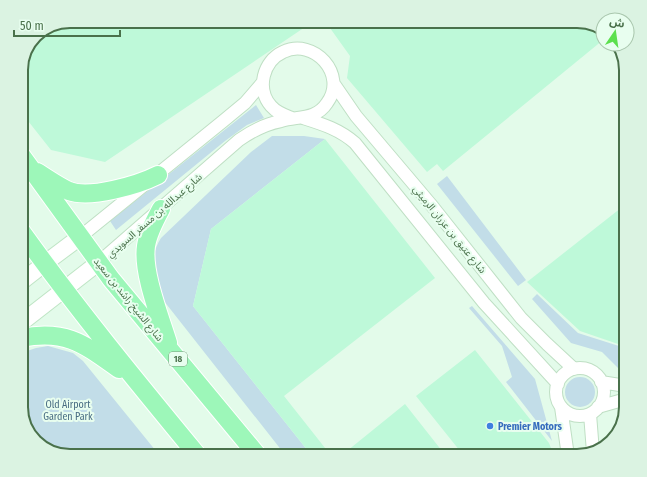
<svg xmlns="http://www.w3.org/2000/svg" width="647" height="477" viewBox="0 0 647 477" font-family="'Fira Sans Condensed','Noto Sans Arabic',sans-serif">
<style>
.green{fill:#c2dde8}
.sand{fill:#bef9d9}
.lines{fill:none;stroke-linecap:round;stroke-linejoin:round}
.street-casing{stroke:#bfdfc4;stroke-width:14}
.secondary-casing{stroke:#bfe5c5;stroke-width:18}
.primary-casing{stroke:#fff;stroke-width:20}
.street{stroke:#fff;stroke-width:12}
.secondary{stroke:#fff;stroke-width:16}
.primary{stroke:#9df7b9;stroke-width:18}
.shop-dot{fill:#3f7fe0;stroke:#e8feef;stroke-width:1.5}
.labels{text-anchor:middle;stroke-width:4;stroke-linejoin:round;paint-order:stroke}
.shield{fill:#e8feef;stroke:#799b7c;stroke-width:1}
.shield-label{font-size:9px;font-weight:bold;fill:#4a714b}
.street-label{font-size:10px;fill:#4a714b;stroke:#e8feef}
.park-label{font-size:10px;fill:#486c82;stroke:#e8feef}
.shop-label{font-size:10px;font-weight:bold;fill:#366cbe;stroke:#e8feef;text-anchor:start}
.rim{fill:none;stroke:#4a714b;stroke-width:2}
</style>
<rect width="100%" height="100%" fill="#e3fbea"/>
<path class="green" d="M 256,105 L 264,118 L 247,125 L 225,141 L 116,230 L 110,221 Z
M 272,136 L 304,136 L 325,139 L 211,229 L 193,306 L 312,456 L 286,456 L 160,296 C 152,275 149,257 161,238 L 251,152 Z
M 447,176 L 526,280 L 518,286 L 437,184 Z
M 537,294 L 578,333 L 622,347 L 626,340 L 626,372 L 622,372 L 602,352 L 571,343 L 532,299 Z
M 472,306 L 535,379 L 552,441 L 506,382 L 512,377 L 502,346 L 469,308 Z
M 48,346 L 73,353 L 83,361 L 160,456 L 70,456 L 40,446 L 21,410 L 21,353 L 36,348 Z
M565 392a15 15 0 1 1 30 0a15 15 0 1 1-30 0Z"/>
<path class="sand" d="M 70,21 L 314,21 L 105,162 L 51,150 L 21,112 L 21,67 L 38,33 Z
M 325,21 L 577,21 L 603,30 L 603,40 L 443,171 L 437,164 L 427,172 L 347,78 L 350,56 Z
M 325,139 L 435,278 L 284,396 L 329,453 L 325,456 L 312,456 L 193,306 L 211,229 Z
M 626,204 L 626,335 L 621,345 L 580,331 L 527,282 Z
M 475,350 L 549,443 L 554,456 L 464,456 L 416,396 Z
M 405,404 L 446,456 L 343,456 L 342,455 Z"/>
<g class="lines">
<defs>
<path id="street" d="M 334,84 L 356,116 L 433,207 L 521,318 L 547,344 L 574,369
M 303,118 C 322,124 339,129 355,143 L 484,303 L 558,384
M 80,237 L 222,122 L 245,103 L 263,82
M 98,263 L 239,140 C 252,131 265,124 281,121 C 298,116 316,120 327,103 C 348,75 314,37 283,52 C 263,61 256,89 271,106 C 277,113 284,115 292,118
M556 392a24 24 0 1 1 48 0a24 24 0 1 1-48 0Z
M 601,382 L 626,386
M 561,407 L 568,456
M 598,407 L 626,399
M 590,414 L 593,452"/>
<path id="secondary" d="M 21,282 L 44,264 L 80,237
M 21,323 L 98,263"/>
<path id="primary" d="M 21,155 L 111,279 L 258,456
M 37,172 C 47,178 58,186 69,191 C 90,199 138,185 158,175
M 161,209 C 155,220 148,233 146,246 C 142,272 160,317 168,343
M 21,231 C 77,309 137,382 198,456
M 21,338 C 66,329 84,344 119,369"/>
</defs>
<use href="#street" class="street-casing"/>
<use href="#secondary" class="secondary-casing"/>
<use href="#primary" class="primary-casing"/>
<use href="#street" class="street"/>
<use href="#secondary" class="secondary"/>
<use href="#primary" class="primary"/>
</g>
<circle class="shop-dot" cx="490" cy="426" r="4"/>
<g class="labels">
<rect class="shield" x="169" y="352" width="18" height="14" rx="3"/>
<g class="shield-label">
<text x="178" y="362">18</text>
</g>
<g class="street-label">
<text transform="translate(154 215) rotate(-41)" y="4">شارع عبدالله بن مسفر السويدي</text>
<text transform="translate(450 229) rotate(51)" y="4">شارع عتيق بن عزران الرميثي</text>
<text transform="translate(129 299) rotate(51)" y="4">شارع الشيخ راشد بن سعيد</text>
</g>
<g class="park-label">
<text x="68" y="408">Old Airport<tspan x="68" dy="12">Garden Park</tspan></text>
</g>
<g class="shop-label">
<text x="498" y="430">Premier Motors</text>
</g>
</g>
<path d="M0 0H647V477H0ZM70 28H577A42 42 0 0 1 619 70V407A42 42 0 0 1 577 449H70A42 42 0 0 1 28 407V70A42 42 0 0 1 70 28Z" fill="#dbf3e2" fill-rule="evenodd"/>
<path class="rim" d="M70 28H577A42 42 0 0 1 619 70V407A42 42 0 0 1 577 449H70A42 42 0 0 1 28 407V70A42 42 0 0 1 70 28Z"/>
<g transform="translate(615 32) rotate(13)"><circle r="19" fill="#e8feef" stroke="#a9c6ad"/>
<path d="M0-3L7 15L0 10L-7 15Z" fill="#5be04d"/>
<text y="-6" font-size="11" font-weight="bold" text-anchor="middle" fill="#4a714b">ش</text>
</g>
<path d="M14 30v6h106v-6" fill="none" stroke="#4a714b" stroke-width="2"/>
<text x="20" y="30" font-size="12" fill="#4a714b" stroke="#e8feef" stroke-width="3" paint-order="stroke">50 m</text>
</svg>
